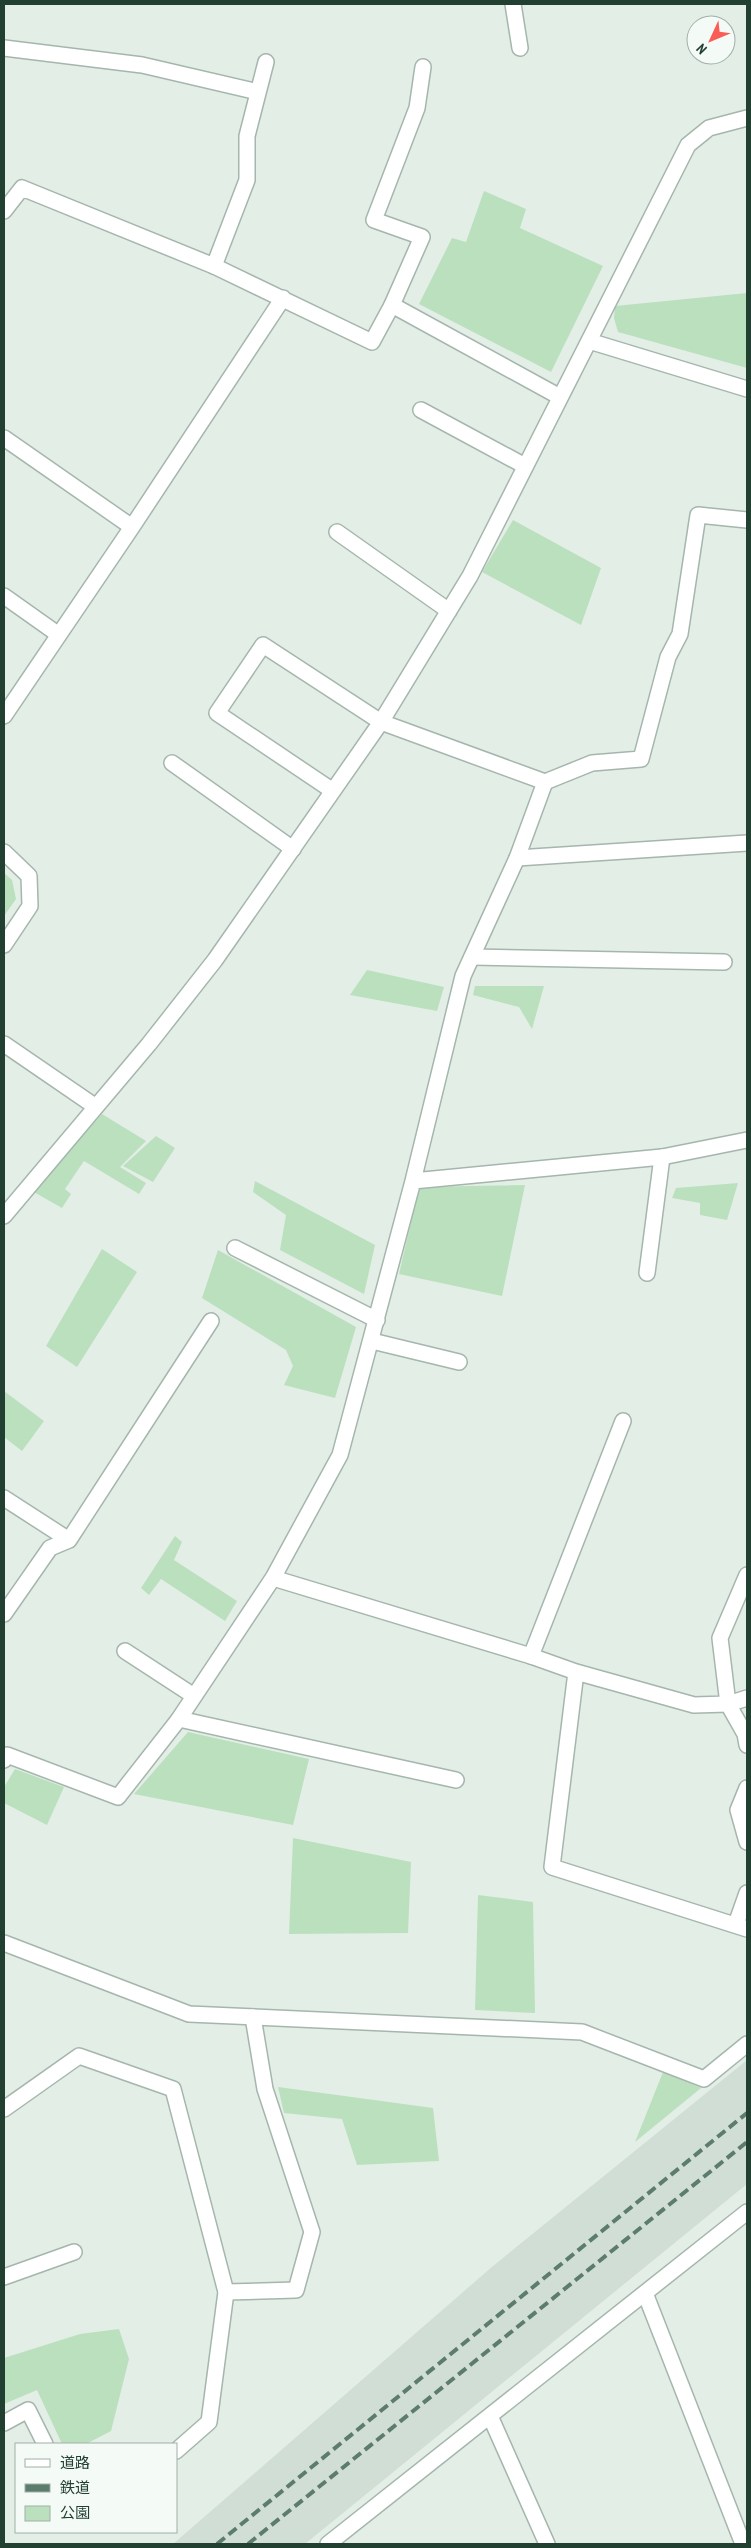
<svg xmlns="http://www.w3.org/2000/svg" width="751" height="2548" viewBox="0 0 751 2548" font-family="'PT Sans Narrow','Noto Sans JP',sans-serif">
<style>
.built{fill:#d1ded5}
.green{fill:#bbe0be}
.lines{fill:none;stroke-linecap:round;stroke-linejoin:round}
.service-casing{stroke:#a5b6ad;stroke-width:18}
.minor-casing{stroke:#a5b6ad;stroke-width:18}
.service{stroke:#fff;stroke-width:15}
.minor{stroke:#fff;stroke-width:15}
.rail{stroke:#5c7c6d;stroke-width:4;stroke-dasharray:10 5;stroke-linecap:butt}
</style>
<rect width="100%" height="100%" fill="#e3eee7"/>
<path class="built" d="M 747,2060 L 747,2184 L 305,2544 L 173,2544 L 493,2266 Z"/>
<path class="green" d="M 484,191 L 526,209 L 520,228 L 603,266 L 551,372 L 419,304 L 452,238 L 466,242 Z
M 747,293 L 747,368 L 618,332 L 614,318 L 615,306 Z
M 513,520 L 601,568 L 581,625 L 482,572 Z
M 4,873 L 12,880 L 16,899 L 4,916 Z
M 367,970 L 444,987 L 437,1011 L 350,995 Z
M 475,986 L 544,986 L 532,1029 L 519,1007 L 473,995 Z
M 102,1114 L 146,1141 L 120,1167 L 146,1183 L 139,1194 L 84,1161 L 65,1189 L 71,1194 L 62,1208 L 32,1191 Z
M 156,1136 L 175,1148 L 153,1182 L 123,1166 Z
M 255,1181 L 375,1245 L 364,1294 L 280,1250 L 286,1215 L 253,1192 Z
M 738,1183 L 727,1220 L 700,1215 L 700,1203 L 672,1198 L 676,1188 Z
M 525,1185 L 502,1296 L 399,1274 L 419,1187 Z
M 102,1249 L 137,1272 L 77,1367 L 46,1346 Z
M 218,1250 L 356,1327 L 335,1398 L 284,1385 L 293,1366 L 286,1350 L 202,1298 Z
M 4,1391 L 44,1421 L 22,1451 L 4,1437 Z
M 175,1536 L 182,1542 L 174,1560 L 237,1601 L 225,1621 L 161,1579 L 149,1595 L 141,1588 Z
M 188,1732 L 309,1759 L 293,1825 L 134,1794 Z
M 15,1769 L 64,1787 L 47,1825 L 4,1803 L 4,1787 Z
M 293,1838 L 411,1862 L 408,1933 L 289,1934 Z
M 478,1895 L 533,1902 L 535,2013 L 475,2010 Z
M 663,2072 L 701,2088 L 635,2142 Z
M 278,2087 L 433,2108 L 439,2161 L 357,2165 L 342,2119 L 284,2113 Z
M 119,2329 L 129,2359 L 111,2431 L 86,2444 L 62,2444 L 37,2390 L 4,2404 L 4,2358 L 80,2334 Z"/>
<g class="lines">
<defs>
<path id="service" d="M 513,4 L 520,48
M 4,48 L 142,65 L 258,92
M 214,266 L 247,180 L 247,136 L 266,62
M 392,305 L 422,237 L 374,220 L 417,108 L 423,67
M 421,410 L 525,466
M 172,763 L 293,849
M 545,782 L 592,763 L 641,759 L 668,657 L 680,634 L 698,515 L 747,520
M 517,858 L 747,843
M 472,957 L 724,962
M 235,1248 L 377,1320
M 647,1273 L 662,1157
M 372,1341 L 459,1362
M 4,1498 L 69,1540
M 4,1614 L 50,1548 L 69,1540 L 211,1321
M 125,1651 L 194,1696
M 531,1656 L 623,1421
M 728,1704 L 745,1734 L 747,1745
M 179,1719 L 456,1780
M 747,1788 L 738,1810 L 747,1842
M 736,1924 L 747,1893
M 226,2292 L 296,2290 L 312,2232 L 265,2089 L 253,2017"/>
<path id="minor" d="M 4,211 L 22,188 L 214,266 L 372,342 L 392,305 L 560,397
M 589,341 L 747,389
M 4,438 L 132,527
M 337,532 L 449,611
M 4,596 L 59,635
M 4,716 L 132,527 L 283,298
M 4,852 L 29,876 L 30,906 L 4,945
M 4,1044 L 96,1107
M 413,1181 L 662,1157 L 747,1140
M 4,1216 L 149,1044 L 215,960 L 381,722 L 470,576 L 688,145 L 709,128 L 747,118
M 273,1578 L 531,1656 L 576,1672 L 694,1705 L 728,1704 L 720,1638 L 747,1575
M 576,1672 L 552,1867 L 747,1929
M 728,1704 L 747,1698
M 4,1760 L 7,1755 L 118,1797 L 179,1719 L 273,1578 L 340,1455 L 413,1181 L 463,976 L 517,858 L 545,782 L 381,722 L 263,645 L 217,713 L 333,791
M 4,1943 L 189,2014 L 582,2032 L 704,2079 L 747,2044
M 4,2109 L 79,2056 L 173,2089 L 226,2292 L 209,2422 L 176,2451
M 4,2277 L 74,2252
M 645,2293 L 743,2544
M 490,2416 L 547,2544
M 4,2423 L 28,2410 L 45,2444
M 328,2544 L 747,2212"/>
</defs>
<use href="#service" class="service-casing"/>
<use href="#minor" class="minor-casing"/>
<use href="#service" class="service"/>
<use href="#minor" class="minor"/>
<path class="rail" d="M 217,2544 L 747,2113
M 248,2544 L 747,2142"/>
</g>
<rect width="751" height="2548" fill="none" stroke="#224032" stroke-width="10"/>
<rect x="15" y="2443" width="162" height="90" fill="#f4faf6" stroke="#a0b0a8"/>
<rect x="25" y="2459" width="25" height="8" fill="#ffffff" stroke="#a0b0a8"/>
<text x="60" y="2468" font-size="15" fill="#224032">道路</text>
<rect x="25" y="2484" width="25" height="8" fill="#5c7c6d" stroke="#a0b0a8"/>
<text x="60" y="2493" font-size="15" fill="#224032">鉄道</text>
<rect x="25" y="2506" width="25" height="15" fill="#bbe0be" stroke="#a0b0a8"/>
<text x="60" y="2518" font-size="15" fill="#224032">公園</text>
<g transform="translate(711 40) rotate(226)"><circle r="24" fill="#f4faf6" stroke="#a0b0a8"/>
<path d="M0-4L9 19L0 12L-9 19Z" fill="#f85e56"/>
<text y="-8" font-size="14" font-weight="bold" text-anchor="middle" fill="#224032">N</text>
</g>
</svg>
